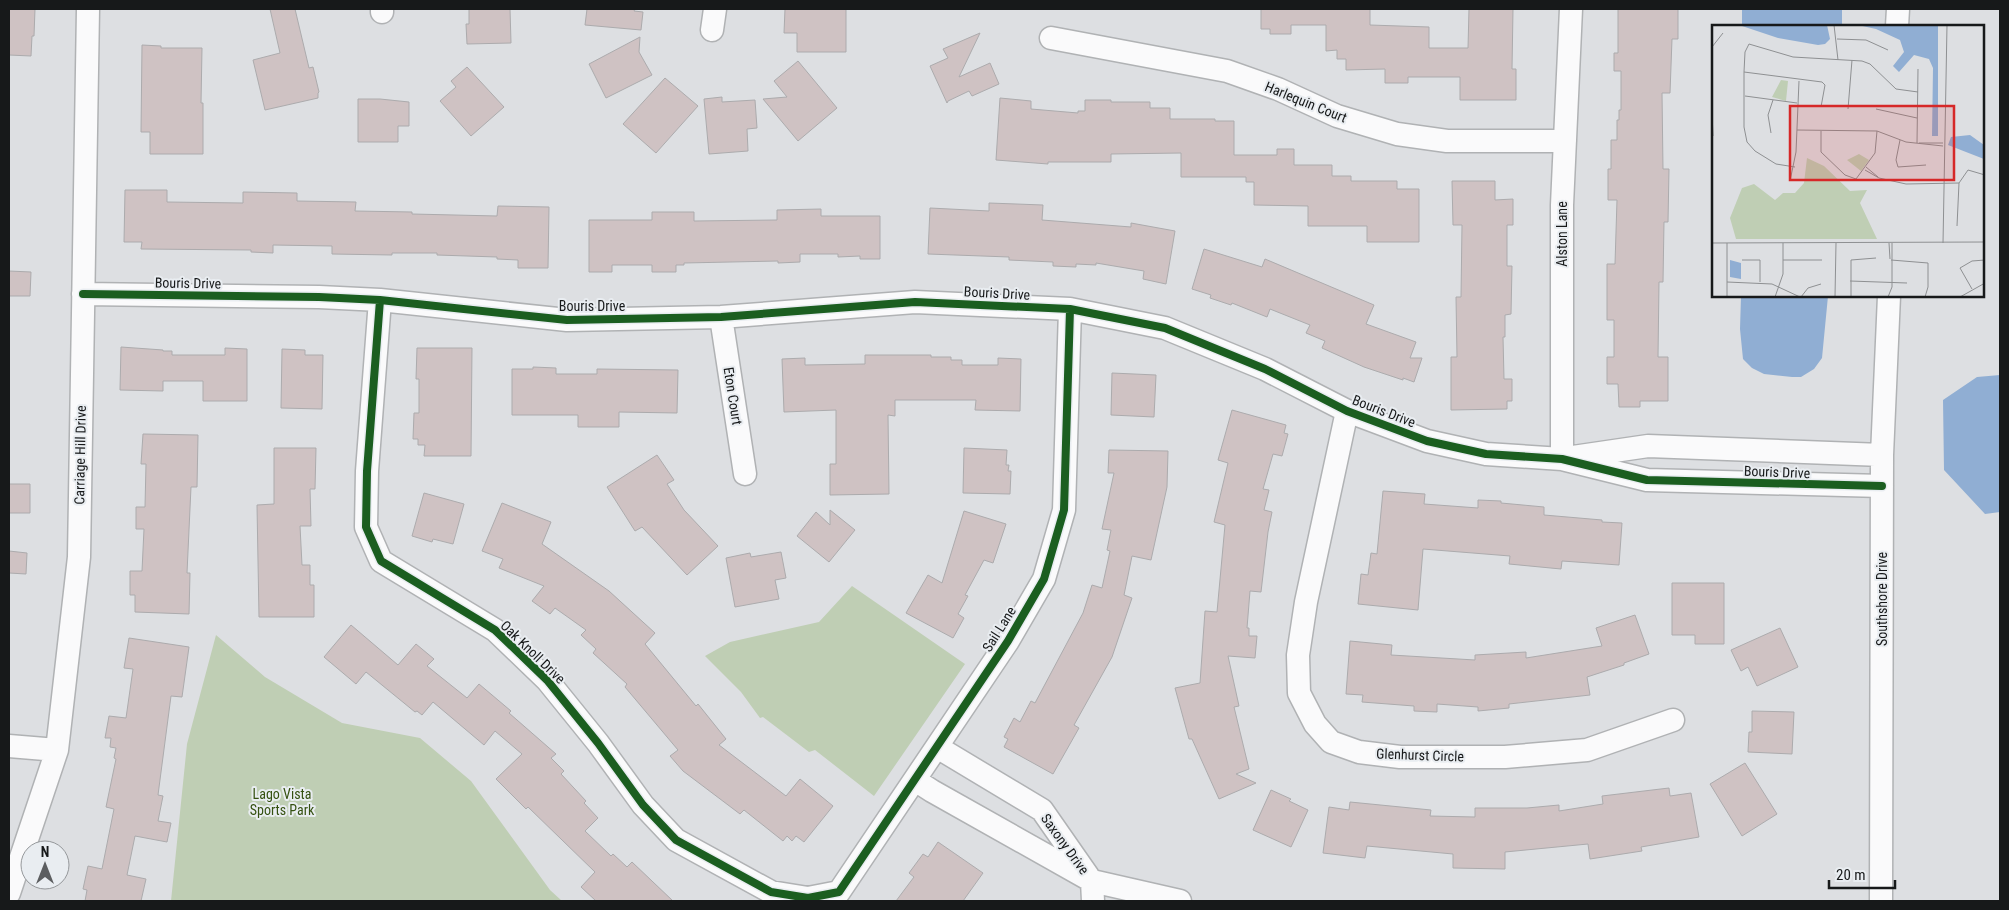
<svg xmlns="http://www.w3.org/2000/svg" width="2009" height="910" viewBox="0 0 2009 910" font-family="'Roboto Condensed',sans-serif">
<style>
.green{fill:#bfceb4}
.water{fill:#90aed3}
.building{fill:#cfc2c3;stroke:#acabad}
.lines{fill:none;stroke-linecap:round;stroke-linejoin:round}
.minor-casing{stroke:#b0b2b4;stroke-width:25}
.minor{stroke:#fafafb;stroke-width:22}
.cycleway-casing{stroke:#e9edf1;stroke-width:11}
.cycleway{stroke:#1b5e20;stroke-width:8}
.labels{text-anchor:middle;stroke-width:4;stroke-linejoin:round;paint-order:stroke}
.street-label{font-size:14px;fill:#17191a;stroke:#e9edf1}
.park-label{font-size:14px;fill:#355111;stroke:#e9edf1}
.inset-road{fill:none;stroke:#8e9092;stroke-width:1}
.view{fill:#d62828;fill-opacity:0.15;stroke:#d62828;stroke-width:2.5}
.inset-edge{fill:none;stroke:#17191a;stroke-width:2.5}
</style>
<rect width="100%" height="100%" fill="#dddfe2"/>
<path class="green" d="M 852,586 L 965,664 L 874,796 L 815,750 L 809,752 L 763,717 L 760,718 L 741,692 L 705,656 L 730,642 L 819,622 Z
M 216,635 L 265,677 L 342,723 L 420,738 L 471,781 L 550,890 L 562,901 L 171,901 L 187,744 Z"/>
<path class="water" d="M 1742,9 L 1842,9 L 1842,26 L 1742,26 Z
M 1741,296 L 1828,296 L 1822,358 L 1814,369 L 1801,377 L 1792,377 L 1764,374 L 1752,368 L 1743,359 L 1740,329 Z
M 2000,375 L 2000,512 L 1985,514 L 1944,470 L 1943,400 L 1977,377 Z"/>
<path class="building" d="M 9,9 L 35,9 L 34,36 L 32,36 L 31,56 L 9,55 Z
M 270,9 L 295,9 L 309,68 L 313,67 L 319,92 L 318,93 L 318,98 L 265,110 L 253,60 L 280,53 Z
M 469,9 L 510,9 L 511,43 L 467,44 L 466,24 L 469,24 Z
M 587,9 L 635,9 L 634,11 L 643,12 L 641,30 L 585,25 Z
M 785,9 L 846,9 L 846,52 L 797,52 L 797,33 L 784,33 Z
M 1261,9 L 1370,9 L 1370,25 L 1429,27 L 1429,48 L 1468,48 L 1469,9 L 1513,9 L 1512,69 L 1516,69 L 1516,100 L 1460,100 L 1460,77 L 1408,77 L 1408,83 L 1385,83 L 1385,69 L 1346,70 L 1346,59 L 1337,59 L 1337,50 L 1326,51 L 1326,25 L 1291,25 L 1291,34 L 1270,34 L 1270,29 L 1261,29 Z
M 1618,9 L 1678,9 L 1678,39 L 1672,39 L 1670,93 L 1662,93 L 1663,169 L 1669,169 L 1668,222 L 1664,222 L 1663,282 L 1659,282 L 1658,357 L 1668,357 L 1668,401 L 1640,401 L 1640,407 L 1619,407 L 1618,384 L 1607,384 L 1607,357 L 1614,357 L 1614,320 L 1607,320 L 1607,264 L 1615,264 L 1617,200 L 1608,200 L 1608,169 L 1611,169 L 1611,140 L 1617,140 L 1617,120 L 1619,120 L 1619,110 L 1621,110 L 1621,71 L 1614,71 L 1614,53 L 1618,53 Z
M 980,33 L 959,77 L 990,63 L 999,84 L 972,96 L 969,91 L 948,101 L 947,103 L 930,66 L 948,58 L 943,49 Z
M 640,37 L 639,52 L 652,75 L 606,98 L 589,64 Z
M 142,45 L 161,46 L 161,48 L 202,48 L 201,103 L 203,103 L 203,154 L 150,154 L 150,132 L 141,132 Z
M 798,61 L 837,108 L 798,141 L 763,99 L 787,97 L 774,81 Z
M 467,67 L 504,107 L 471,136 L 440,101 L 456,87 L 451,81 Z
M 665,78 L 698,106 L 656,153 L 623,124 Z
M 722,97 L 722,102 L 755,100 L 757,128 L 747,129 L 748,151 L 709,154 L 704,99 Z
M 1000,98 L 1031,101 L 1031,109 L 1078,113 L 1078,111 L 1085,111 L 1085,100 L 1111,100 L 1111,102 L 1150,102 L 1150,108 L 1170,108 L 1170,119 L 1215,119 L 1215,121 L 1234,121 L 1234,155 L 1277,155 L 1277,149 L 1294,149 L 1294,165 L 1332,165 L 1332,176 L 1351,176 L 1351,181 L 1397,181 L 1397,189 L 1419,189 L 1419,242 L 1367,242 L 1367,226 L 1308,226 L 1308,206 L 1254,205 L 1254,182 L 1246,182 L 1246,177 L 1181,177 L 1181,153 L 1111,154 L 1111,162 L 1048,162 L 1048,164 L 996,160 Z
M 358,99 L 380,99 L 409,102 L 409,126 L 398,126 L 398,142 L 358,142 Z
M 1452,181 L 1495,181 L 1495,200 L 1513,199 L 1513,225 L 1507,225 L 1507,266 L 1512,266 L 1511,314 L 1505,315 L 1505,337 L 1503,337 L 1504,379 L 1512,379 L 1512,401 L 1507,401 L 1507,409 L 1451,410 L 1451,357 L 1457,357 L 1456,297 L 1461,297 L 1462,225 L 1453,225 Z
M 125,190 L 167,190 L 167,202 L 243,203 L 243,192 L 297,193 L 297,201 L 356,202 L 355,211 L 412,212 L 412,214 L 497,216 L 498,206 L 549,207 L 548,268 L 518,268 L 518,260 L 497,259 L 497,257 L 437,255 L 437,253 L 392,253 L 392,255 L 332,254 L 332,246 L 273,245 L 273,253 L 251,252 L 251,250 L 141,249 L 142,242 L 124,242 Z
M 989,203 L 1043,205 L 1042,220 L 1131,227 L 1131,223 L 1175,231 L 1166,284 L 1143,279 L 1144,271 L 1096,263 L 1096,265 L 1076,264 L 1076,267 L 1053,266 L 1053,262 L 1009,260 L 1009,257 L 928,254 L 930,208 L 989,211 Z
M 821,209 L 821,216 L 880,216 L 880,259 L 860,259 L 860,256 L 838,257 L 838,254 L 800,254 L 800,262 L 778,263 L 778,261 L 684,263 L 684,265 L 676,265 L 676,272 L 652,272 L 652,265 L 612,265 L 612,272 L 589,272 L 589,220 L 652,220 L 652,212 L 694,212 L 694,221 L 777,220 L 777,210 Z
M 1204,249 L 1262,267 L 1265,259 L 1374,305 L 1366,324 L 1416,342 L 1410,358 L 1422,358 L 1414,382 L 1403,378 L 1403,380 L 1364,367 L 1322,348 L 1325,341 L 1306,333 L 1310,325 L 1270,309 L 1267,317 L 1232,303 L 1231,305 L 1210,298 L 1211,295 L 1192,289 Z
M 9,271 L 31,272 L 30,296 L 9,296 Z
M 121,347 L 163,350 L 163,351 L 172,351 L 172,355 L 225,355 L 225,348 L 247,349 L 247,401 L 203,401 L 203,381 L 163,381 L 163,391 L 120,390 Z
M 417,348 L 472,348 L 471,456 L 424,456 L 425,445 L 418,445 L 418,439 L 413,439 L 414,413 L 419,413 L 419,379 L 416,379 Z
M 282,349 L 305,350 L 305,355 L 323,355 L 322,409 L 281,408 Z
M 865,355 L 931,355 L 931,357 L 951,357 L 951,360 L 962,360 L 962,365 L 998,365 L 998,358 L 1021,359 L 1020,411 L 975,410 L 976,400 L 895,400 L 895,416 L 888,415 L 889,494 L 830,495 L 830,464 L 836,464 L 836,410 L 784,412 L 782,359 L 805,358 L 805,365 L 865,364 Z
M 533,367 L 556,368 L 556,374 L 597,374 L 597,369 L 678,370 L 677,413 L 619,412 L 619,427 L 578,427 L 578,415 L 512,415 L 512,369 L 533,369 Z
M 1112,373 L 1156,375 L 1154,417 L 1111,415 Z
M 1232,410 L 1286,425 L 1284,433 L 1288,434 L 1282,456 L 1273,454 L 1263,489 L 1269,490 L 1264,510 L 1272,512 L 1268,532 L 1261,592 L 1250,591 L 1247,628 L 1249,628 L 1249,636 L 1257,636 L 1255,658 L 1228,656 L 1239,706 L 1234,707 L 1249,769 L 1236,774 L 1256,783 L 1219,799 L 1192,739 L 1189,739 L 1175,688 L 1200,683 L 1205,611 L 1217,612 L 1225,525 L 1214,522 L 1228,463 L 1218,460 Z
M 143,434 L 198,435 L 197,487 L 191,487 L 187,573 L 190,573 L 189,614 L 135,612 L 135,595 L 130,595 L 130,571 L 142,571 L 144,529 L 136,529 L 136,507 L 145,507 L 146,464 L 141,464 Z
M 274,448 L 316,448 L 315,489 L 310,489 L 311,526 L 300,526 L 302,565 L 310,565 L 310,585 L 314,585 L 314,617 L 259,617 L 257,505 L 274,504 Z
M 964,448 L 1007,450 L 1006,465 L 1009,465 L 1008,471 L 1011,471 L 1010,494 L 963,493 Z
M 1109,450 L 1168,451 L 1167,487 L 1151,560 L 1132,556 L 1124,595 L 1132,598 L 1112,657 L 1074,725 L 1079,728 L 1053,774 L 1004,747 L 1008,739 L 1004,737 L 1014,718 L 1020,722 L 1031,701 L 1035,703 L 1083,613 L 1092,585 L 1102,588 L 1110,551 L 1107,550 L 1111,530 L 1102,529 L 1114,473 L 1108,473 Z
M 657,455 L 674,480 L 667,484 L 684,510 L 718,546 L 687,575 L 642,527 L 635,531 L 607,487 Z
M 9,484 L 30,484 L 30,513 L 9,513 Z
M 1383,491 L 1425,494 L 1424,504 L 1478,508 L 1478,500 L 1501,501 L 1501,503 L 1544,507 L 1544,515 L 1602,520 L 1602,522 L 1622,523 L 1619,565 L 1562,561 L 1561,569 L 1509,564 L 1510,556 L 1423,549 L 1418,610 L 1358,604 L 1361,574 L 1368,575 L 1371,553 L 1377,554 Z
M 424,493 L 464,504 L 453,544 L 433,539 L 432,542 L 412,536 Z
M 502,503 L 551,522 L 542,544 L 609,591 L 655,633 L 645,644 L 696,706 L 698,704 L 726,739 L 719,745 L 786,796 L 800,779 L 833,806 L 804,842 L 796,836 L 792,841 L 787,836 L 783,841 L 744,810 L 740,814 L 683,771 L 670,756 L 678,750 L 625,687 L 627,684 L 593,653 L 596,649 L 581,635 L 586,630 L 555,608 L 550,614 L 532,601 L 544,586 L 499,568 L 503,559 L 482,551 Z
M 830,510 L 855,530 L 829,562 L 797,536 L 816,512 L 830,525 Z
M 964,511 L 1006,524 L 993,563 L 984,560 L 965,595 L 968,596 L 958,614 L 964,618 L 953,638 L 906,613 L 928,575 L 942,583 Z
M 9,551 L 27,553 L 26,574 L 9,573 Z
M 781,552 L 786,578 L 775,580 L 779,599 L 735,607 L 726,558 L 750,553 L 751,557 Z
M 1672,583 L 1724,583 L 1724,644 L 1695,644 L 1695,635 L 1672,635 Z
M 1635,615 L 1649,654 L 1624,663 L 1624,665 L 1587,677 L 1590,695 L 1509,704 L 1509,708 L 1478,711 L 1478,707 L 1437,704 L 1437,712 L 1414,711 L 1414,706 L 1362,702 L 1363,695 L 1346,694 L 1350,641 L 1392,645 L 1391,655 L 1475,660 L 1475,655 L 1526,652 L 1526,658 L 1602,646 L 1596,628 Z
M 351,625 L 398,665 L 416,644 L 434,659 L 427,666 L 467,698 L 479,684 L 511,711 L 509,713 L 556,754 L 551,758 L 564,771 L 561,774 L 586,801 L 584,803 L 598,818 L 585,831 L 611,856 L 613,854 L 627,867 L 632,862 L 673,901 L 596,901 L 581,887 L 595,872 L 528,807 L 526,809 L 496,779 L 522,754 L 495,731 L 484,745 L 433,702 L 422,715 L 417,711 L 415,712 L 366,672 L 356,684 L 324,657 Z
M 1780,628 L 1798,667 L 1757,686 L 1748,667 L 1741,671 L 1731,650 Z
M 129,638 L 189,647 L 182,697 L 171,696 L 158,795 L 163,796 L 158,821 L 171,823 L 167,842 L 135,836 L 127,875 L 146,879 L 141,901 L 85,901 L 87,890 L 83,889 L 88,866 L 102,869 L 114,809 L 106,807 L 116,759 L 114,758 L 116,748 L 110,747 L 111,738 L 105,738 L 109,716 L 126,718 L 133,669 L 124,668 Z
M 1752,711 L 1794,712 L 1792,754 L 1748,752 L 1749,732 L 1752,732 Z
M 1745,763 L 1777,814 L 1742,836 L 1710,784 Z
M 1669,788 L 1670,796 L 1691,793 L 1699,837 L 1641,847 L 1642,851 L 1590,859 L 1588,844 L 1505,852 L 1505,869 L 1453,868 L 1453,854 L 1367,846 L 1365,858 L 1323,853 L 1329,807 L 1349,810 L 1350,802 L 1431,810 L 1430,816 L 1475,817 L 1475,808 L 1527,808 L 1559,805 L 1559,811 L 1603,804 L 1602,796 Z
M 1271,790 L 1291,799 L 1289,801 L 1308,810 L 1291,847 L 1253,830 Z
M 938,842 L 983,873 L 963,901 L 896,901 L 914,877 L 909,873 L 923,854 L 928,857 Z"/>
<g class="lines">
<defs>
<path id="minor" d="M 382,12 L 382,9
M 1897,26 L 1898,9
M 712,30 L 715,9
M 1051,38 L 1227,71 L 1278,89 L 1337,116 L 1397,134 L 1447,141 L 1565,141
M 83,294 L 319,297 L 380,300 L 567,320 L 721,317 L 915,302 L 1070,309 L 1165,328 L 1265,369 L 1347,411 L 1427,441 L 1486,454 L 1562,459 L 1647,480 L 1882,486
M 380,300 L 367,471 L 366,527 L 381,561 L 495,630 L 547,680 L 598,743 L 643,805 L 676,840 L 771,892 L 808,898 L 839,892 L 1008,641 L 1044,579 L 1064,510 L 1070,309
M 721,317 L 745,474
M 1347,411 L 1306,602 L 1298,655 L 1299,693 L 1315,724 L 1331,742 L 1359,752 L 1400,757 L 1505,757 L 1587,750 L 1673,720
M 1573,457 L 1648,446 L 1882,455
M 1562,459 L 1562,205 L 1571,9
M 9,746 L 57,750
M 937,747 L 1042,810 L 1088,876
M 915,780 L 932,791 L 1092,881 L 1180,901
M 1092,881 L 1093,901
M 9,893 L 57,750 L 79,557 L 88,9
M 1881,901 L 1882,455 L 1889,296"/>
</defs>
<use href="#minor" class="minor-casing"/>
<use href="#minor" class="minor"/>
<defs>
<path id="cycleway" d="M 83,294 L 319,297 L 380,300 L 567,320 L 721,317 L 915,302 L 1070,309 L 1165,328 L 1265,369 L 1347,411 L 1427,441 L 1486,454 L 1562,459 L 1647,480 L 1882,486
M 380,300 L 367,471 L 366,527 L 381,561 L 495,630 L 547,680 L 598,743 L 643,805 L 676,840 L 771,892 L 808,898 L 839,892 L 1008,641 L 1044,579 L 1064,510 L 1070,309"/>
</defs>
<use href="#cycleway" class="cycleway-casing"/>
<use href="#cycleway" class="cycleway"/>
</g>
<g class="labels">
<g class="street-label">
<text transform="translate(1306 102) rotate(22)" y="5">Harlequin Court</text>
<text transform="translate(1562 234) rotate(-90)" y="5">Alston Lane</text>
<text transform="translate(188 283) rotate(1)" y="5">Bouris Drive</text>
<text transform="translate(997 293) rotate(3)" y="5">Bouris Drive</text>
<text x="592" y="311">Bouris Drive</text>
<text transform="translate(733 396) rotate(81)" y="5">Eton Court</text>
<text transform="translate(1384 411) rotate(21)" y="5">Bouris Drive</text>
<text transform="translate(80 455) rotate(-89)" y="5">Carriage Hill Drive</text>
<text transform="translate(1777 472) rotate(2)" y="5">Bouris Drive</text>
<text transform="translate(1882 599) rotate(-90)" y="5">Southshore Drive</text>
<text transform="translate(999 629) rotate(-58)" y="5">Sail Lane</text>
<text transform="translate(533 652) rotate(44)" y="5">Oak Knoll Drive</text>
<text transform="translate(1420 755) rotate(2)" y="5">Glenhurst Circle</text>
<text transform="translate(1065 844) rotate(54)" y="5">Saxony Drive</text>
</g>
<g class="park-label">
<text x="282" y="799">Lago Vista<tspan x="282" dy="16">Sports Park</tspan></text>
</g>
</g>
<g transform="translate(1712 25)">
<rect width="272" height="272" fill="#dddfe2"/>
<path d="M 69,55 L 76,56 L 74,76 L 60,72 ZM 147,129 L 157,135 L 149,146 L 135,135 ZM 95,133 L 112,141 L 138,166 L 155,165 L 148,178 L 165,214 L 24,214 L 18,193 L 30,163 L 42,159 L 63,175 L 71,168 L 83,168 L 92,158 Z" fill="#bfceb4"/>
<path d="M 115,0 L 118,14 L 113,19 L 106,20 L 66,13 L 27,0 ZM 146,0 L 226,1 L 226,111 L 220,111 L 221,43 L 217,34 L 202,30 L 187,47 L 181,41 L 192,27 L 188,15 L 164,4 ZM 258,110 L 272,120 L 272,134 L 236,120 L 239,112 ZM 18,235 L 29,238 L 29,254 L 18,252 Z" fill="#90aed3"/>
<path class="inset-road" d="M 122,0 L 126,35M 125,14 L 154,15 L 176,25M 0,22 L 11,8M 32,47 L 110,57 L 113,60 L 109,82M 33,71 L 85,78M 136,84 L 140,35M 164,84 L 205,93M 0,88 L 1,111M 85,105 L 165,106 L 194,117 L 231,121M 109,106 L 109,127 L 133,150 L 144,154 L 163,128 L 165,106M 59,108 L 56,90 L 61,75M 188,115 L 184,135 L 186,142 L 214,140M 205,118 L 206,44M 207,118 L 231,118M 83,142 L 64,139 L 43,126 L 35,117 L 32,102 L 32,47 L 33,27 L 37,19 L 81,32 L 150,36 L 158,39 L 184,64 L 206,67M 154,142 L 166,152M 153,145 L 167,153 L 194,159 L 247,158M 78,156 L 84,127 L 87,56M 245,201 L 247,158 L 256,145 L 273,150M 0,218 L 273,217M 177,218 L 178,234M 231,218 L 235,0M 30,235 L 48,235 L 48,257M 71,235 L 110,235M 179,235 L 216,238 L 216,262 L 213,272M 0,237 L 0,260M 138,256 L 195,258M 15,257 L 60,259 L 88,272M 260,264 L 248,243 L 260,236 L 273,235M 15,272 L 15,218M 63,272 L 71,249 L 71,218M 89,272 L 96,263 L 109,259M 123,272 L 124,218M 139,272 L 139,235 L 164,233M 176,272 L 180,262 L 180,218M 248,272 L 273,258"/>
<path class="view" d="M 78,81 L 242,81 L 242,155 L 78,155 Z"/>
<rect width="272" height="272" class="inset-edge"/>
</g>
<rect width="2009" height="910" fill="none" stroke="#17191a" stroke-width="20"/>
<g transform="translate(45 865)"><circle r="24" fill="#e9edf1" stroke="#95989b"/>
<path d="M0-4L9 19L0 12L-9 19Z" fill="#5c5e60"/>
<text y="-8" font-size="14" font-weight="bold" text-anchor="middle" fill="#17191a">N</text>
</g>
<path d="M1829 880v8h66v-8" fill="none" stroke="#17191a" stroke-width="2.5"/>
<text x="1836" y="880" font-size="15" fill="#17191a" stroke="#e9edf1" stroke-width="4" paint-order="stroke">20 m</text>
</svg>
